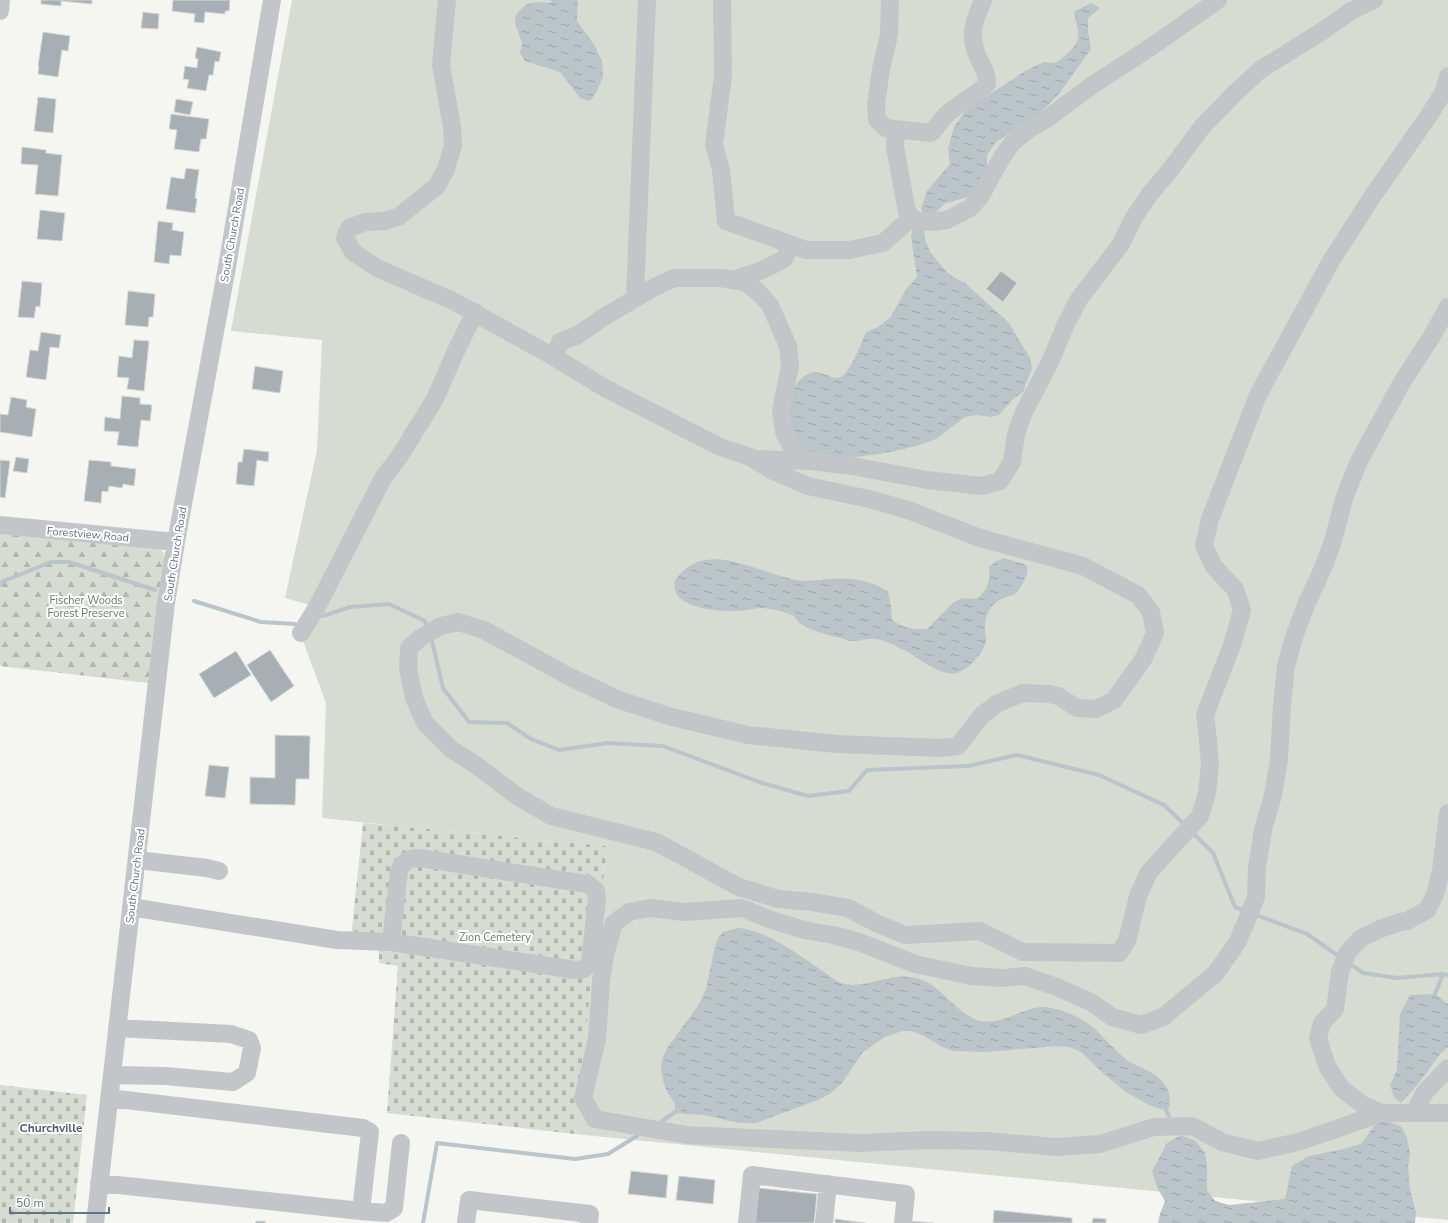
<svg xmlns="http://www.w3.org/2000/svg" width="1448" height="1223" viewBox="0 0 1448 1223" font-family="'Nunito Sans',sans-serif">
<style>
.green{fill:#d6dcd2}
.forest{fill:url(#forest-firs)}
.cemetery{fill:url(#cemetery-stones)}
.water{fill:url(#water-ripples)}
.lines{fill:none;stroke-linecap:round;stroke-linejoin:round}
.stream{stroke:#bac4c9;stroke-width:4}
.building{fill:#a7afb5;stroke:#d6d7d4}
.minor{stroke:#c2c6c9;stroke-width:18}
.labels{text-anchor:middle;stroke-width:4;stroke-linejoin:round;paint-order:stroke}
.street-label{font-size:11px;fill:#647483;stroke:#fff}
.park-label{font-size:11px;fill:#677a63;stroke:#fff}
.neighbourhood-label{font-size:12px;font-weight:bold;fill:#525d68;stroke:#fff}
</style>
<defs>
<pattern id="forest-firs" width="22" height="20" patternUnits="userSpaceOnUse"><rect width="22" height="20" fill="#d6dcd2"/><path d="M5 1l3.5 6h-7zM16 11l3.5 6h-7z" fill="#b1b7b0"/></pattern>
<pattern id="cemetery-stones" width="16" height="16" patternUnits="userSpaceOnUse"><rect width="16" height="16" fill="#d6dcd2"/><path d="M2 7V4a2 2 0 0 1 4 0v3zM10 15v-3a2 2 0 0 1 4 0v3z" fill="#b1b7b0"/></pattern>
<pattern id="water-ripples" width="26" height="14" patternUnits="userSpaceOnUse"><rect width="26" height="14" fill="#bac4c9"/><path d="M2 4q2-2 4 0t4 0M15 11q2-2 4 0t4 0" fill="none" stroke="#9ba4a9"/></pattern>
</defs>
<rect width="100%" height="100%" fill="#f5f5f1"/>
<path class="green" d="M 292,0 L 1448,0 L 1448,1220 L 574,1134 L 607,846 L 406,827 L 322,818 L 326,703 L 303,641 L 320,608 L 285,598 L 317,450 L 322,340 L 231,331 Z"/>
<path class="forest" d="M 0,529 L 156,546 L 163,552 L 166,560 L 148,683 L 0,666 Z"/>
<path class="cemetery" d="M 363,823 L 607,846 L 574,1134 L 387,1113 L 398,966 L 379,963 L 379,948 L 350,947 Z
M 0,1085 L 87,1095 L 73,1223 L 0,1223 Z"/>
<path class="water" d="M 551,0 L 578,0 L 577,21 L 595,46 L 602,62 L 603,77 L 597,91 L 590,101 L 580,98 L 560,72 L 525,61 L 520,53 L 522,43 L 516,26 L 515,17 C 527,0 531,2 551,3 Z
M 1091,3 L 1100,8 L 1088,18 L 1088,31 L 1091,49 L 1059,94 L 1042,111 L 996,142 L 987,155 L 987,170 L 971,196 L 944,204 L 932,217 L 925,216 L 921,209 L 927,191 L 950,164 L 948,149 L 954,127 L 966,110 L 1025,71 L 1044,62 L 1056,63 C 1067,54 1081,45 1078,30 C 1077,23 1074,19 1075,11 Z
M 914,224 L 923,226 L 926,242 L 930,252 L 945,270 L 953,277 L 965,283 L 1009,323 L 1030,358 L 1032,369 L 1025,385 L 1024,391 L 1012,400 L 999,415 L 991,417 L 977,415 L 965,417 L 936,439 L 917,446 L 886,453 L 856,457 L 836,456 L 805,451 C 801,445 796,439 793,433 C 791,428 788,418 788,412 C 788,397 797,374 815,372 C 823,372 834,381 841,377 C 851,371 862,342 866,332 L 878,327 L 890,318 L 907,288 L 917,277 L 911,236 Z
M 1004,558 L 1027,565 C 1029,577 1022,586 1014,595 C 998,598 986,607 985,625 C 984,630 986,635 986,641 C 984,653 968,670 956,673 C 942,677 917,657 904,650 C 895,646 884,639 874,639 C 866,638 858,642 851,641 C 845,640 838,637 832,636 C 822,633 810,630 801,624 C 799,623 797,620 795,617 C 792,615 787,613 783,612 C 777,610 767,608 760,608 C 753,608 745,611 738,611 C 722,612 678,609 675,589 C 673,581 677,577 682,572 C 716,539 768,580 806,581 C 810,581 815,580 819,580 C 845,578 866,577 888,592 L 891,605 L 892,620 C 903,628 914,630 927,629 L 954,602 L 963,598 L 977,599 C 987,590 991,581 989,567 L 995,562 Z
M 739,928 C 769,930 815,966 840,983 C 864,990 887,973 912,977 C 939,981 953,1011 977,1020 C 1001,1028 1025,1005 1045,1007 C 1060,1009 1077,1015 1090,1025 C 1104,1036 1115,1052 1130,1062 C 1142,1069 1157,1072 1165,1085 C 1170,1092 1171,1100 1169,1108 L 1160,1109 L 1149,1105 L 1126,1092 L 1104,1074 L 1081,1052 L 1070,1047 L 1057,1046 L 985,1052 L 953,1051 L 942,1047 L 924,1036 L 912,1031 L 902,1031 L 885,1037 L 863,1052 L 842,1083 L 831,1093 L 818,1100 L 756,1123 C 738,1125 721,1118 704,1115 C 695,1114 687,1115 678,1113 L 675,1109 L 675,1104 L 666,1090 L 663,1080 L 661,1070 L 662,1060 L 667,1048 L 698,1006 L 706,989 L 715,946 L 718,938 L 723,932 Z
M 1435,994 L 1448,1004 L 1448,1047 L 1440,1054 L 1419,1083 L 1401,1103 L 1394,1097 L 1390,1085 L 1397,1070 L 1400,1014 L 1410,995 Z
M 1388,1121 L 1402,1127 L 1407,1138 L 1410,1154 L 1408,1167 L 1410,1189 L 1416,1212 L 1415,1223 L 1158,1223 L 1160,1214 L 1165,1201 L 1157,1187 L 1152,1171 L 1167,1143 L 1181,1135 L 1196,1141 L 1205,1153 L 1207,1165 L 1207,1190 L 1215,1201 L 1229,1205 L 1285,1199 L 1292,1166 L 1309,1156 L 1339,1150 L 1361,1144 L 1377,1122 Z"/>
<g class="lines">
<path class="stream" d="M 0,585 L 4,581 L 51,562 L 69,562 L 155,590
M 194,601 L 261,622 L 295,624
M 323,616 L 350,607 L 389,604 L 425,621 L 428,629
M 431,637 L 443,688 L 469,722 L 507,723 L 531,739 L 559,750 L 608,743 L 663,746 L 762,783 L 808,796 L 849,791 L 867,770 L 968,766 L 1017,755 L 1099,775 L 1164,805 L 1186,826
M 1192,832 L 1213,853 L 1235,907 L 1246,911
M 1254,914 L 1307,934 L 1340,957
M 1349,963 L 1363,973 L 1397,978 L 1443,974
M 1435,994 L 1443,974 L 1448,975
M 1163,1104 L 1169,1116
M 662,1121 L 681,1108
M 257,1223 L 264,1223
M 423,1223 L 437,1143 L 575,1159 L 608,1154 L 637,1136"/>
</g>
<path class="building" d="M 41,0 L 92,0 L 92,4 L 61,1 L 61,6 L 41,4 Z
M 173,0 L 230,0 L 229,11 L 225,11 L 225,14 L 205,12 L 204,23 L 194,22 L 195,14 L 172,11 Z
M 143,12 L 159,14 L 158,29 L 141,28 Z
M 43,32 L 70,36 L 68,51 L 62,50 L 58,77 L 38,74 L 39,66 L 38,66 Z
M 197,47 L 221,52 L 219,62 L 215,61 L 213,75 L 209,75 L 206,91 L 187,88 L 189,80 L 183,79 L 185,66 L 197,68 L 198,59 L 195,58 Z
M 38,97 L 56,99 L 53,133 L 34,131 Z
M 176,99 L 193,102 L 190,115 L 174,112 Z
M 171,114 L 209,119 L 206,139 L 201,139 L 199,152 L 174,149 L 177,130 L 169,129 Z
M 22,147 L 46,150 L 46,153 L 62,155 L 58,196 L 35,194 L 38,165 L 21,164 Z
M 186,168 L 199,170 L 195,198 L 197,199 L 195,213 L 166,209 L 171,177 L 184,179 Z
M 40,210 L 65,213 L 62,241 L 37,239 Z
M 158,221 L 173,223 L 172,230 L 184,232 L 181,256 L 170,255 L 169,264 L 154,262 Z
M 1001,271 L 1017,283 L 1003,302 L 986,289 Z
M 22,281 L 42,283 L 40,307 L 36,306 L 34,318 L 18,317 Z
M 128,291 L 155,294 L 153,317 L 149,317 L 148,327 L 125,325 Z
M 41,332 L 61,335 L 59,348 L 50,347 L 46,380 L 26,377 L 30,350 L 38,351 Z
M 134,340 L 149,341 L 144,391 L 127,389 L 129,378 L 117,377 L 119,356 L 132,358 Z
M 255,366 L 283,371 L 280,393 L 252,389 Z
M 122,396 L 140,398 L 140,404 L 152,405 L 150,421 L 141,420 L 138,447 L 117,445 L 119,432 L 104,431 L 105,417 L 120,419 Z
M 11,397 L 27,400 L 26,407 L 36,409 L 32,437 L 0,432 L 0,414 L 8,415 Z
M 244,449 L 269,452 L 268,462 L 257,460 L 254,486 L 236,484 L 238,462 L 242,462 Z
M 16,457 L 29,459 L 27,473 L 13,471 Z
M 0,460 L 10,461 L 5,498 L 0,497 Z
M 89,460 L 111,462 L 111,466 L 136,469 L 134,486 L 123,484 L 122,488 L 109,486 L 108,492 L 102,491 L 101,503 L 84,501 Z
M 270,650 L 294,686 L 271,702 L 247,665 Z
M 236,651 L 251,675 L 214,698 L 199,674 Z
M 275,735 L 310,736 L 309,779 L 296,779 L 295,805 L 250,804 L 250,777 L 275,778 Z
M 209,765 L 229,767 L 225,798 L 205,796 Z
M 631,1171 L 668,1175 L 666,1198 L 628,1194 Z
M 679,1176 L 715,1180 L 713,1204 L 676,1200 Z
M 759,1188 L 817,1194 L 814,1223 L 755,1223 Z
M 994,1210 L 1072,1218 L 1072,1223 L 993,1223 Z
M 1093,1218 L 1106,1219 L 1106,1223 L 1092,1223 Z
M 835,1219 L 866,1223 L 835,1223 Z
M 912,1221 L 933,1223 L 911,1223 Z"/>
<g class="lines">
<path class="minor" d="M 447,0 L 441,65 L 452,127 L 453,146 L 446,169 L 437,186 L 398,217 L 384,221 L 365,222 L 349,228 L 345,238 L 353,252 L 377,268 L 453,301 L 554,357 L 603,387 L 720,447 L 750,457 L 773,471 L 808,486 L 869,499 L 908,510 L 980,538 L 1083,566 L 1138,595 L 1151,612 L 1155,633 L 1144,658 L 1114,700 L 1096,709 L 1077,708 L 1058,696 L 1049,694 L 1023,693 L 998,703 L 982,715 L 958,746 L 942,748 L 837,744 L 748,735 L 672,717 L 619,700 L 570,677 L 484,630 L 458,622 L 441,626 L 420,638 L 409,648 L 408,668 L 414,698 L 425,723 L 451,749 L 476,765 L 517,796 L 551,816 L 656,842 L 739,887 L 778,899 L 812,902 L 848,908 L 876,923 L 905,935 L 980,931 L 1023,952 L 1119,953 L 1127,941 L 1138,896 L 1149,872 L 1200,816 L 1207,793 L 1210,765 L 1208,740 L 1205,715 L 1232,645 L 1242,610 L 1235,589 L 1214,567 L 1204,546 L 1210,519 L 1258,395 L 1331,261 L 1374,194 L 1430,114 L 1444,91 L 1448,76
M 722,0 L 723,76 L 714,144 L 721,170 L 726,221 L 806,250 L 849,250 L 883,243 L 912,217
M 890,0 L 889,35 L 881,69 L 876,104 L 877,120 L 886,128 L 931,133 C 937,127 941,119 947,114 C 959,103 974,97 987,84 C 987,70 983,69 978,57 C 968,34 974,22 983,0
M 0,11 L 1,0
M 896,129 L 895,147 L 907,212 L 916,221 L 932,222 L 947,220 L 970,208 L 980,197 L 1001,159 L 1012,143 L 1028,130 L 1048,118 L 1091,86 L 1154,45 L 1218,0
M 732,280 L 763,270 L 784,259 L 792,245
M 635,299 L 647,0
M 554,357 L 560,342 L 578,335 L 602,318 L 655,287 L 674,278 L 721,278 L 745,282 L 758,292 L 770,305 L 788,346 L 790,366 L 781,410 L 784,432 L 793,449 L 808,461
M 756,459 L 810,461 L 852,466 L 927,480 L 982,486 L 1000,481 L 1012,462 L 1016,434 L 1023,414 L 1051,360 L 1065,326 L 1079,299 L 1121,244 L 1133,219 L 1149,195 L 1170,170 L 1202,127 L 1234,94 L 1260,70 L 1324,30 L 1351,11 L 1374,0
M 0,525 L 176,542
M 301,633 L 317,607 L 383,478 L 399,457 L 435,399 L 455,353 L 475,312
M 1448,813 L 1441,870 L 1435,895 L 1427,910 L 1407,921 L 1400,922 L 1380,929 L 1360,939 L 1348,952 L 1340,972 L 1335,1009 L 1322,1023 L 1318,1038 L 1327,1066 L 1341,1088 L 1363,1105 L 1382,1113 L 1448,1113
M 137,860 L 207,868 L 219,871
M 131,907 L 337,940 L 391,942 L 575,970 C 583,970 586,969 590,962 L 597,899 L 596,891 L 588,884 L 580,883 L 420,858 C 409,858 403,861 399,871 L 391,942
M 112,1075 L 165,1076 L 233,1082 L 247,1073 L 252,1048 L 249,1040 L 231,1034 L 117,1028
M 109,1098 L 363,1128 L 370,1132 L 361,1211
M 1382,1113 L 1298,1142 L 1258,1151 L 1222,1142 L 1192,1126 L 1154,1127 L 1100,1144 L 1056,1147 L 987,1141 L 928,1140 L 860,1143 L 687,1135 L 595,1119 L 583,1098 L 597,1039 L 601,981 L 605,955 L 614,923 L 629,912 L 650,908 L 684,912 L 742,908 L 766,918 L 804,930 L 833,935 L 859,942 L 915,964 L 971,976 L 1003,978 L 1025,976 L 1054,986 L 1091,1002 L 1112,1017 L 1141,1025 L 1163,1017 L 1215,974 L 1237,943 L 1246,922 L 1256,897 L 1257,867 L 1263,830 L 1273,795 L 1279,759 L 1282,705 L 1286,666 L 1294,637 L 1306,605 L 1323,568 L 1333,541 L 1344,499 L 1358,463 L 1402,382 L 1432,336 L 1448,307
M 1414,1113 L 1425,1092 L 1448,1068
M 99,1183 L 361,1211 L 386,1213 L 394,1208 L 401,1143
M 95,1223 L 166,603 L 176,542 L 227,267 L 272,0
M 466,1223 L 469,1200 L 590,1214 L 589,1223
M 747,1223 L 752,1175 L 906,1194 L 903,1223
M 824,1223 L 828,1184"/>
</g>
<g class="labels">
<g class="street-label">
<text transform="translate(232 235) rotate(-80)" y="4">South Church Road</text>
<text transform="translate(88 534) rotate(5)" y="4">Forestview Road</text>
<text transform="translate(175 554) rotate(-81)" y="4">South Church Road</text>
<text transform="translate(135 876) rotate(-83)" y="4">South Church Road</text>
</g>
<g class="park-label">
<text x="86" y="604">Fischer Woods<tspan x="86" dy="13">Forest Preserve</tspan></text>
<text x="495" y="941">Zion Cemetery</text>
</g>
<g class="neighbourhood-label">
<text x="51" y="1132">Churchville</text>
</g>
</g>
<path d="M10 1207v6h99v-6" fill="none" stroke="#647483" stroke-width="2"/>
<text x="16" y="1207" font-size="12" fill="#647483" stroke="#ffffff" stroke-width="3" paint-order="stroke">50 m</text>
</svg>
